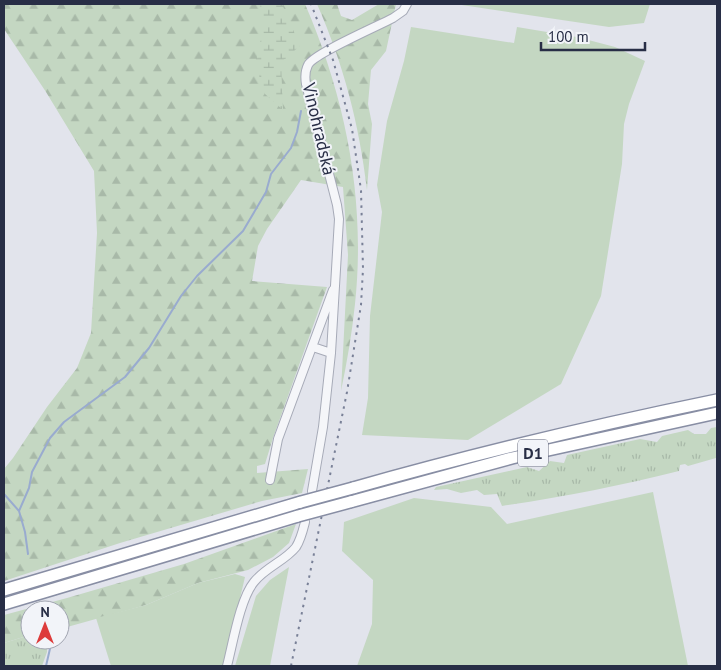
<svg xmlns="http://www.w3.org/2000/svg" width="721" height="670" viewBox="0 0 721 670" font-family="'PT Sans',sans-serif">
<style>
.grass{fill:url(#grass-tufts)}
.forest{fill:url(#forest-firs)}
.wetland{fill:url(#wetland-marsh)}
.green{fill:#c4d7c2}
.lines{fill:none;stroke-linecap:round;stroke-linejoin:round}
.stream{stroke:#99abcf;stroke-width:2}
.minor-casing{stroke:#a6aab7;stroke-width:10}
.highway-casing{stroke:#888ea4;stroke-width:14}
.minor{stroke:#f5f6f9;stroke-width:8}
.highway{stroke:#fff;stroke-width:11}
.rail{stroke:#798097;stroke-width:2;stroke-dasharray:2.5 5;stroke-linecap:butt}
.highway-bridge-casing{stroke:#888ea4;stroke-width:14;stroke-linecap:butt}
.highway-bridge{stroke:#fff;stroke-width:11}
.labels{text-anchor:middle;stroke-width:4;stroke-linejoin:round;paint-order:stroke}
.shield{fill:#f2f4f9;stroke:#65697c;stroke-width:1}
.shield-label{font-size:16px;font-weight:bold;fill:#282e46}
.street-label{font-size:18px;fill:#282e46;stroke:#f2f4f9}
</style>
<defs>
<pattern id="grass-tufts" width="24" height="20" patternUnits="userSpaceOnUse" patternTransform="scale(1.25)"><rect width="24" height="20" fill="#c4d7c2"/><path d="M3 7l-1-3M5 7V3M7 7l1-3M15 17l-1-3M17 17v-4M19 17l1-3" fill="none" stroke="#a8b9a8"/></pattern>
<pattern id="forest-firs" width="22" height="20" patternUnits="userSpaceOnUse" patternTransform="scale(1.25)"><rect width="22" height="20" fill="#c4d7c2"/><path d="M5 1l3.5 6h-7zM16 11l3.5 6h-7z" fill="#a8b9a8"/></pattern>
<pattern id="wetland-marsh" width="20" height="14" patternUnits="userSpaceOnUse" patternTransform="scale(1.25)"><rect width="20" height="14" fill="#c4d7c2"/><path d="M1 5h8M5 5V1M11 12h8M15 12V8" fill="none" stroke="#a8b9a8"/></pattern>
</defs>
<rect width="100%" height="100%" fill="#e2e4ec"/>
<path class="grass" d="M 717,427 L 716,458 L 688,466 L 685,464 L 680,465 L 679,471 C 619,486 563,497 502,506 L 497,494 L 484,495 L 477,490 L 461,493 L 447,489 L 434,490 L 436,487 L 527,467 L 539,471 L 550,461 L 564,463 L 567,455 L 640,439 L 657,442 L 662,436 L 688,430 L 694,434 L 706,434 L 711,428 Z
M 30,635 L 30,640 L 47,640 L 47,652 L 42,666 L 4,666 L 4,643 Z"/>
<path class="forest" d="M 7,4 L 305,4 C 346,99 366,200 355,304 C 352,333 347,362 341,391 L 348,255 L 343,187 L 301,180 L 267,229 L 258,246 L 252,281 L 327,287 L 273,438 L 265,464 L 257,466 L 257,473 L 308,469 L 302,493 L 262,501 L 120,543 L 4,581 L 4,469 L 13,458 L 47,407 L 77,368 L 91,333 L 97,233 L 94,171 L 46,92 L 4,29 L 4,5 Z
M 317,4 L 337,4 L 341,16 L 352,20 L 379,4 L 396,4 L 386,51 L 371,70 L 368,104 L 372,124 L 367,190 C 359,123 344,66 317,4 Z
M 296,524 L 289,543 L 273,557 L 248,570 L 198,583 L 146,605 L 60,629 L 60,610 L 30,610 L 30,635 L 4,643 L 4,615 L 67,598 L 184,564 Z"/>
<path class="wetland" d="M 260,4 L 282,4 L 300,46 L 281,62 L 283,110 L 265,94 L 255,63 L 264,27 Z"/>
<path class="green" d="M 455,4 L 650,4 L 644,23 L 609,27 Z
M 411,27 L 514,43 L 517,27 L 577,37 L 615,47 L 645,61 L 629,104 L 624,124 L 622,164 L 601,296 L 561,384 L 468,440 L 362,435 L 368,398 L 370,316 L 382,212 L 377,185 L 387,121 L 404,61 Z
M 653,492 L 688,666 L 357,666 L 372,624 L 373,580 L 342,551 L 344,522 L 414,498 L 491,507 L 507,524 Z
M 289,567 L 270,666 L 235,666 L 256,596 L 270,580 Z
M 235,574 L 245,577 L 224,666 L 111,666 L 96,618 L 146,605 L 198,583 Z"/>
<g class="lines">
<path class="stream" d="M 4,494 L 19,511 L 25,532 L 28,554
M 19,511 L 29,488 L 32,472 L 50,438 L 64,422 L 125,377 L 149,348 L 181,296 L 197,276 L 243,231 L 266,192 L 271,174 L 291,148 L 297,132 L 301,111
M 46,666 L 52,640"/>
<defs>
<path id="minor" d="M 313,347 L 331,353
M 270,480 L 278,439 L 333,290
M 312,491 L 323,427 L 331,353 L 339,219 L 337,205 L 306,84 C 305,78 305,71 308,65 C 313,54 378,26 393,18 L 403,11 L 407,4
M 227,666 C 233,643 240,599 254,582 C 266,567 285,561 296,547 C 301,539 303,530 305,522"/>
<path id="highway" d="M 353,488 C 473,454 595,425 717,400
M 350,502 L 512,458 L 717,413
M 4,590 L 301,502
M 4,604 L 298,516"/>
</defs>
<use href="#minor" class="minor-casing"/>
<use href="#highway" class="highway-casing"/>
<use href="#minor" class="minor"/>
<use href="#highway" class="highway"/>
<path class="rail" d="M 291,666 L 347,392 L 361,305 L 363,269 L 361,190 L 352,129 L 333,60 L 311,4"/>
<defs>
<path id="highway-bridge" d="M 301,502 L 353,488
M 298,516 L 350,502"/>
</defs>
<use href="#highway-bridge" class="highway-bridge-casing"/>
<use href="#highway-bridge" class="highway-bridge"/>
</g>
<g class="labels">
<rect class="shield" x="518" y="439.5" width="30" height="27" rx="4"/>
<g class="shield-label">
<text x="533" y="459">D1</text>
</g>
<g class="street-label">
<text transform="translate(319 129) rotate(77)" y="6">Vinohradská</text>
</g>
</g>
<rect width="721" height="670" fill="none" stroke="#282e46" stroke-width="10"/>
<g transform="translate(45 625)"><circle r="24" fill="#f2f4f9" stroke="#a1a5b1"/>
<path d="M0-4L9 19L0 12L-9 19Z" fill="#dd3b3b"/>
<text y="-8" font-size="14" font-weight="bold" text-anchor="middle" fill="#282e46">N</text>
</g>
<path d="M541 42v8h104v-8" fill="none" stroke="#282e46" stroke-width="2.5"/>
<text x="548" y="42" font-size="15" fill="#282e46" stroke="#f2f4f9" stroke-width="4" paint-order="stroke">100 m</text>
</svg>
